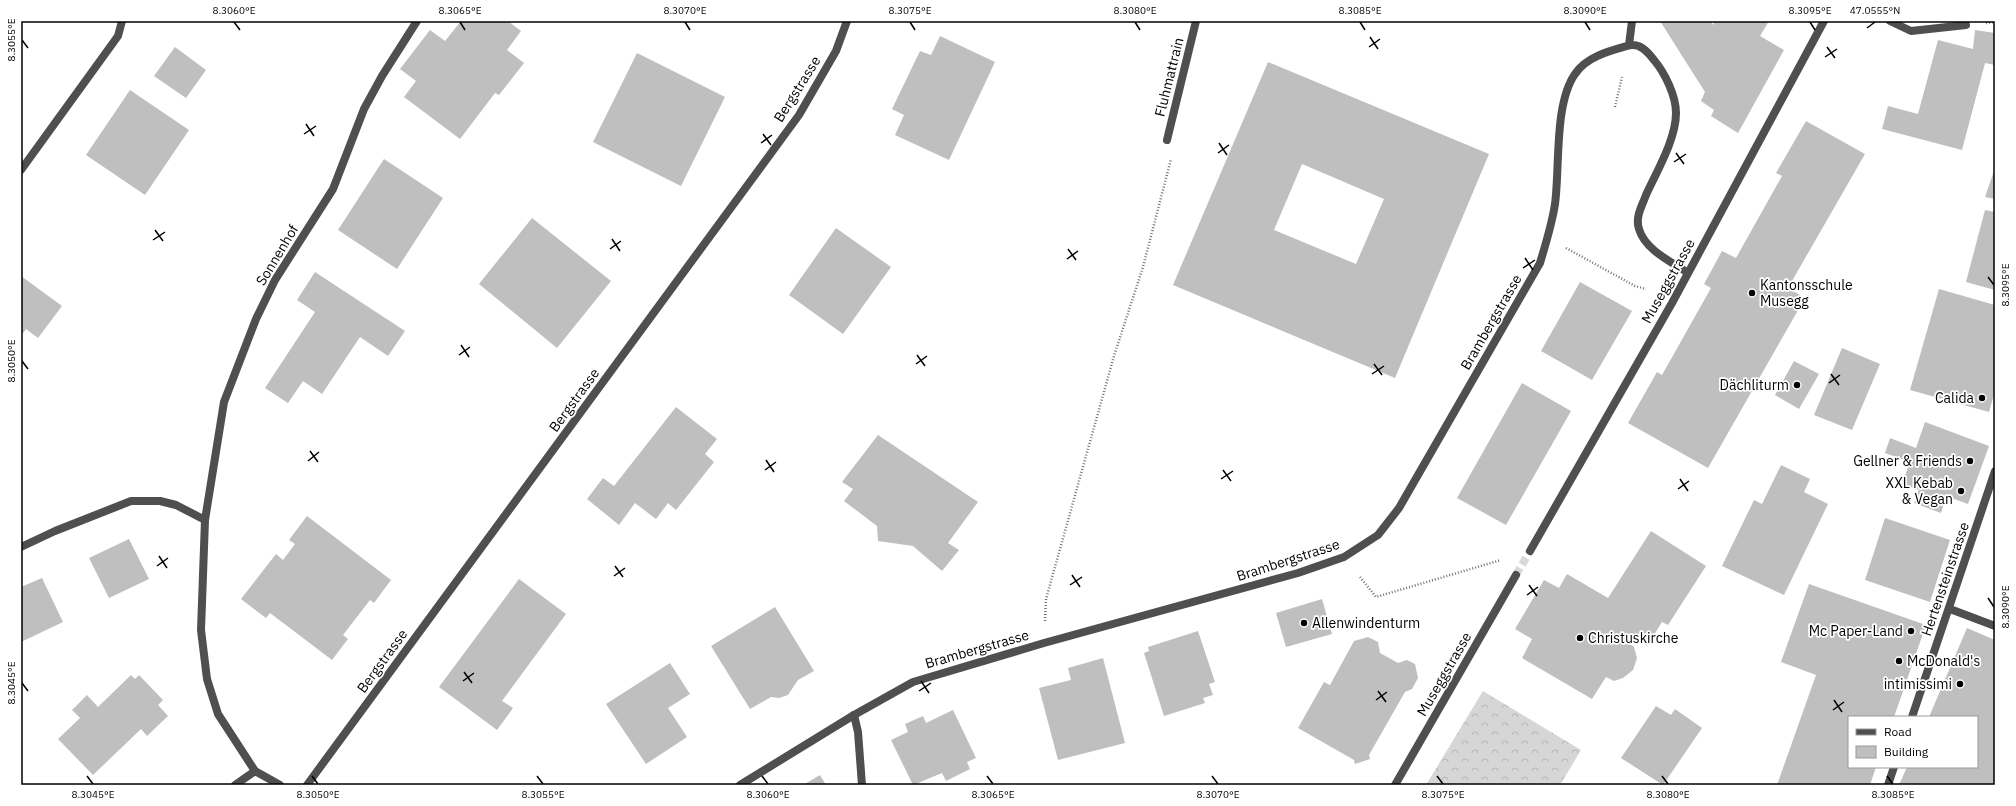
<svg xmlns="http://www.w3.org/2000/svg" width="2016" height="806" viewBox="0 0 2016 806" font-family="'IBM Plex Sans',sans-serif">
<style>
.forest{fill:url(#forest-crowns)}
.building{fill:#bfbfbf;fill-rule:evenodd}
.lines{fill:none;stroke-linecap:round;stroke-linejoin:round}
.street-tunnel{stroke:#d9d9d9;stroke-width:8;stroke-dasharray:8 4;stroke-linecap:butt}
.path{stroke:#717171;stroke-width:2.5;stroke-dasharray:1 2;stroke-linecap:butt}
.lane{stroke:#4f4f4f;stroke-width:8}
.street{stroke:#4f4f4f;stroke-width:8}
.ticks{fill:none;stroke:#000;stroke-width:1.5}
.poi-dot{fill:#000;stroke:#fff;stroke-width:1.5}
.labels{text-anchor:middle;stroke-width:3.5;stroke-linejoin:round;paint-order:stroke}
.street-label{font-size:14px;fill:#000;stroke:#fff}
.poi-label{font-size:14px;fill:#000;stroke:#fff;text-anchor:end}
.neatline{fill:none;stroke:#000;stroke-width:1.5}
.ticks-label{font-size:10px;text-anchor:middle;fill:#000}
</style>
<defs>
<pattern id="forest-crowns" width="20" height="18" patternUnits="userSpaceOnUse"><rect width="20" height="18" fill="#d6d6d6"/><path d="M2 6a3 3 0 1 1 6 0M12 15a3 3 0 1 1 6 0" fill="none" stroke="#b6b6b6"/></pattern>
</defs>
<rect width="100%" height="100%" fill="#fff"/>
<path class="forest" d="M 1483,691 L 1581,750 L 1560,785 L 1426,785 Z"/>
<path class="building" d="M 461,21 L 508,21 L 521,31 L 507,50 L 524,63 L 499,95 L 495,93 L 460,139 L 404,97 L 416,81 L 400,69 L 430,30 L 445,41 Z
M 1660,21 L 1711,21 L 1713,25 L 1715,21 L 1769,21 L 1760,36 L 1784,50 L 1738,133 L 1711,116 L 1714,110 L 1701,101 L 1705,92 Z
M 1975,30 L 1995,33 L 1995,65 L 1985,63 L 1962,150 L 1882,129 L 1888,106 L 1918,114 L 1938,40 L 1973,49 Z
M 940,36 L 995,62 L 949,160 L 895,135 L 904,115 L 892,109 L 920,51 L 931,55 Z
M 175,47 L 206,70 L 186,98 L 154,76 Z
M 637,53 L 725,97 L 681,186 L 593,142 Z
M 1268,62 L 1489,154 L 1395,378 L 1173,285 ZM 1302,164 L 1384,199 L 1356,264 L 1274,230 Z
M 130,90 L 189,130 L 145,195 L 86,155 Z
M 1806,121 L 1865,154 L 1788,288 L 1805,298 L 1708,468 L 1628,423 L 1657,372 L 1662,375 L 1711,288 L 1704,284 L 1722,251 L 1736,258 L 1782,176 L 1776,173 Z
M 384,159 L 443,198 L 397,269 L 338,230 Z
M 1995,168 L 1995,199 L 1985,197 Z
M 1985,210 L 1995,212 L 1995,290 L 1966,282 Z
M 532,218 L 611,281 L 557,348 L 479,284 Z
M 836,228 L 891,267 L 843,334 L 789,295 Z
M 315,272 L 405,331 L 388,356 L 360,337 L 322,394 L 303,381 L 288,403 L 265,388 L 315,312 L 297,300 Z
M 21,276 L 62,306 L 38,338 L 26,329 L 21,336 Z
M 1580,282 L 1632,311 L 1592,380 L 1541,351 Z
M 1939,289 L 1995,305 L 1995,391 L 1989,412 L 1910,390 Z
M 1842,348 L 1880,364 L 1852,430 L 1814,415 Z
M 1794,361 L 1819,374 L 1799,409 L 1775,395 Z
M 1522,383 L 1571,411 L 1506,525 L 1457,498 Z
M 676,407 L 717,439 L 705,454 L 714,462 L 676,510 L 668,503 L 656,519 L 635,503 L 619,525 L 587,499 L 603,478 L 614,486 Z
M 1925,422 L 1989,446 L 1968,504 L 1946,496 L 1941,513 L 1914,503 L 1919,490 L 1902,484 L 1910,462 L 1885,453 L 1890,438 L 1916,448 Z
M 878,435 L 978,502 L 948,543 L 959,550 L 942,571 L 913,546 L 878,541 L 877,526 L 844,501 L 853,489 L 842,482 Z
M 1781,465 L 1810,479 L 1804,492 L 1828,504 L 1784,595 L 1722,566 L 1754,500 L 1762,504 Z
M 307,516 L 391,580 L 374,603 L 370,600 L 343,635 L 348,639 L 332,660 L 270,613 L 266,618 L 241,599 L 276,554 L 283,560 L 295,544 L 289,540 Z
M 1885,518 L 1950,540 L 1930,602 L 1865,580 Z
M 1651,531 L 1706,566 L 1668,625 L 1662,622 L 1647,646 L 1631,636 L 1627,642 L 1634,647 L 1637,658 L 1633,670 L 1623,678 L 1614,681 L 1606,677 L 1592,699 L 1522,658 L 1532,639 L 1515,629 L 1544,580 L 1559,588 L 1567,574 L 1608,598 Z
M 129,539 L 149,579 L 109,598 L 89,558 Z
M 42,578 L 63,622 L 21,642 L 21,587 Z
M 519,579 L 566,614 L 502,701 L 513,708 L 497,730 L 439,687 Z
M 1809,584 L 1926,625 L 1894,717 L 1849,717 L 1849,767 L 1876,767 L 1870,785 L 1777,785 L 1816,675 L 1781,662 Z
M 1322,599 L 1332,634 L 1286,647 L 1276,613 Z
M 775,607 L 814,671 L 798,680 L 788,695 L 779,698 L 771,697 L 750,709 L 711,646 Z
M 1967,628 L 1995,640 L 1995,785 L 1899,785 L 1907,767 L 1977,767 L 1977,717 L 1929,717 Z
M 1198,631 L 1215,682 L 1209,684 L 1213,695 L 1203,698 L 1205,703 L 1164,716 L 1144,653 L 1149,651 L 1148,647 Z
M 1368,637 L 1378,642 L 1380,653 L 1398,663 L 1407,660 L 1415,664 L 1418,678 L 1412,689 L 1405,692 L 1369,755 L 1370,759 L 1355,764 L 1354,760 L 1298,728 L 1324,682 L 1330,685 L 1354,641 Z
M 1103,658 L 1125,743 L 1058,760 L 1039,688 L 1071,680 L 1068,668 Z
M 670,663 L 690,694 L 668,708 L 687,737 L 646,764 L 606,704 Z
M 131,675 L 135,679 L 139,675 L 163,700 L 158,705 L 168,716 L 147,736 L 141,729 L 93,775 L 58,739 L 80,718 L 72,710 L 87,695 L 98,707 Z
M 1656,706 L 1671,715 L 1675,709 L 1702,728 L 1663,785 L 1621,758 Z
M 953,710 L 976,758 L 967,762 L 970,769 L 946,781 L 942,773 L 913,785 L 891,740 L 908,732 L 905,724 L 923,716 L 926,723 Z
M 820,775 L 826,785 L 803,785 Z"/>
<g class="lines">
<path class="street-tunnel" d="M 1516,575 L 1530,551"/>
<path class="path" d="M 1986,23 L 1995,22
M 1615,107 L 1622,77
M 1566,248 L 1635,286 L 1646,289
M 1360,577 L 1376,597 L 1501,560
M 1045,621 L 1046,599 L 1114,356 L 1143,267 L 1171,159"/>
<path class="lane" d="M 1890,21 L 1911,31 L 1966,25
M 21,170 L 118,36 L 122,21
M 205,520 L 224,402 L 256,319 L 275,280 L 333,189 L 364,109 L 382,76 L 417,21
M 21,547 L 55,531 L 131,501 L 160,501 L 176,505 L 205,520 L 201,630 L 207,679 L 218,714 L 255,771 L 280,785
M 854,715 L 858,732 L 862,785
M 235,785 L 255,771"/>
<path class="street" d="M 1629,45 L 1632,21
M 1167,140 L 1196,21
M 1530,551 L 1672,303 L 1824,21
M 1950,609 L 1995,626
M 1912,717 L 1995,471
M 307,785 L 799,115 L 836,51 L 847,21
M 740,785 L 854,715 L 913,682 L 1044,643 L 1298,573 L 1344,557 L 1378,535 L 1399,508 L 1540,263 C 1546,243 1552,224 1555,204 C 1560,167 1554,104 1575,74 C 1586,57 1609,51 1627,46 C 1639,42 1647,51 1654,60 C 1665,73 1676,96 1676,113 C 1676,139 1657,171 1646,195 C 1642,206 1635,217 1639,229 C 1645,250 1672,262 1688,273
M 1395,785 L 1516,575
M 1888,785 L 1894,767"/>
</g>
<path class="ticks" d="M 234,22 L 240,30M 460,22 L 465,30M 685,22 L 690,30M 910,22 L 915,30M 1135,22 L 1140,30M 1360,22 L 1365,30M 1585,22 L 1590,30M 1810,22 L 1815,30M 1867,28 L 1875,22M 1370,37 L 1378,49M 22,40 L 28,48M 1369,47 L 1380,39M 1827,47 L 1835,58M 1825,57 L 1837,49M 306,124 L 314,136M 304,134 L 316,126M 763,134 L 771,145M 761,143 L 772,135M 1219,143 L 1227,155M 1218,153 L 1229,145M 1676,153 L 1684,164M 1674,162 L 1686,154M 155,230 L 163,241M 612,239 L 620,251M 153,240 L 165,232M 610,249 L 621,241M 1068,249 L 1076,260M 1525,258 L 1533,270M 1067,259 L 1078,251M 1523,268 L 1535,260M 1988,277 L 1994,285M 461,345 L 469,357M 459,355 L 470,347M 917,355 L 925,366M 22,361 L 28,369M 916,364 L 927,356M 1374,364 L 1382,375M 1372,374 L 1384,366M 1831,374 L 1839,385M 1829,383 L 1840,375M 310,451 L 318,462M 766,460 L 774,472M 308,461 L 319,452M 765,470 L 776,462M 1223,470 L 1231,481M 1221,479 L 1233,471M 1680,479 L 1688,491M 1678,489 L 1689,481M 159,556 L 167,568M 157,566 L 168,558M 615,566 L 623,577M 1072,575 L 1080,587M 614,576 L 625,568M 1070,585 L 1082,577M 1529,585 L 1537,596M 1527,595 L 1538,587M 1988,598 L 1994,607M 464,672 L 472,683M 463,681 L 474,673M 921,681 L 929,693M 22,683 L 28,691M 919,691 L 931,683M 1378,691 L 1386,702M 1376,700 L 1387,692M 1834,700 L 1842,712M 1833,710 L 1844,702M 87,776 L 93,784M 312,776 L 318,784M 537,776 L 543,784M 762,776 L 768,784M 987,776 L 993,784M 1212,776 L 1218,784M 1437,776 L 1443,784M 1662,776 L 1668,784M 1887,776 L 1893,784"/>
<g class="poi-dot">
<circle cx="1752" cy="293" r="4"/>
<circle cx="1797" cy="385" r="4"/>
<circle cx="1982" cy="398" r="4"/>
<circle cx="1970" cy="461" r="4"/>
<circle cx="1961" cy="491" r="4"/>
<circle cx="1304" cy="623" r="4"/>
<circle cx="1911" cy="631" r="4"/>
<circle cx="1580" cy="638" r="4"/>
<circle cx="1899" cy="661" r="4"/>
<circle cx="1960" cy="684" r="4"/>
</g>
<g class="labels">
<g class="street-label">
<text transform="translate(1169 77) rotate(-76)" y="5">Fluhmattrain</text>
<text transform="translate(797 89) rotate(-58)" y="5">Bergstrasse</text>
<text transform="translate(277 255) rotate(-59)" y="5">Sonnenhof</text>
<text transform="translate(1668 281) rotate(-61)" y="5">Museggstrasse</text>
<text transform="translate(1491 322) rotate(-60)" y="5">Brambergstrasse</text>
<text transform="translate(574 400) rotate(-54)" y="5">Bergstrasse</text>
<text transform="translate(1288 560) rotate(-18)" y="5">Brambergstrasse</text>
<text transform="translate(1945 579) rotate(-71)" y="5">Hertensteinstrasse</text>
<text transform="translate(977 649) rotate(-16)" y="5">Brambergstrasse</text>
<text transform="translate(382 661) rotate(-54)" y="5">Bergstrasse</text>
<text transform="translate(1444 674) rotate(-60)" y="5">Museggstrasse</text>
</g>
<g class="poi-label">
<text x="1760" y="290" text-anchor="start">Kantonsschule<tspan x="1760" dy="16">Musegg</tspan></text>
<text x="1789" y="390">Dächliturm</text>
<text x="1974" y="403">Calida</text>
<text x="1962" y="466">Gellner &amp; Friends</text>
<text x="1953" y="488">XXL Kebab<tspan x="1953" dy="16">&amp; Vegan</tspan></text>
<text x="1312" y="628" text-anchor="start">Allenwindenturm</text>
<text x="1903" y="636">Mc Paper-Land</text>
<text x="1588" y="643" text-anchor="start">Christuskirche</text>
<text x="1907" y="666" text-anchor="start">McDonald's</text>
<text x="1952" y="689">intimissimi</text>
</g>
</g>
<rect width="2016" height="806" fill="none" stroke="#ffffff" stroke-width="44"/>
<rect x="1848" y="716" width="130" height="52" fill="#ffffff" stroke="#999999"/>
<rect x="1856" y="729" width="20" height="6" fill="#4f4f4f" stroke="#999999"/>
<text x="1884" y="736" font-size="12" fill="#000000">Road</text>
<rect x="1856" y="746" width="20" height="12" fill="#bfbfbf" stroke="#999999"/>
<text x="1884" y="756" font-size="12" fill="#000000">Building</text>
<rect x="22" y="22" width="1972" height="762" class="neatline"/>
<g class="ticks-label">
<text x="234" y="14">8.3060°E</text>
<text x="460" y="14">8.3065°E</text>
<text x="685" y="14">8.3070°E</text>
<text x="910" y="14">8.3075°E</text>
<text x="1135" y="14">8.3080°E</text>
<text x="1360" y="14">8.3085°E</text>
<text x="1585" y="14">8.3090°E</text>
<text x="1810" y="14">8.3095°E</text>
<text x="1875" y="14">47.0555°N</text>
<text transform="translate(11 40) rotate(-90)" y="4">8.3055°E</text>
<text transform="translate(2005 285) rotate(-90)" y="4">8.3095°E</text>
<text transform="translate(11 361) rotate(-90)" y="4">8.3050°E</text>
<text transform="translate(2005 607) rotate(-90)" y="4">8.3090°E</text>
<text transform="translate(11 683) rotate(-90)" y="4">8.3045°E</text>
<text x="93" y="798">8.3045°E</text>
<text x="318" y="798">8.3050°E</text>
<text x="543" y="798">8.3055°E</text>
<text x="768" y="798">8.3060°E</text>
<text x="993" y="798">8.3065°E</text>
<text x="1218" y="798">8.3070°E</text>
<text x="1443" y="798">8.3075°E</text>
<text x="1668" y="798">8.3080°E</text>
<text x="1893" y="798">8.3085°E</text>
</g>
</svg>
